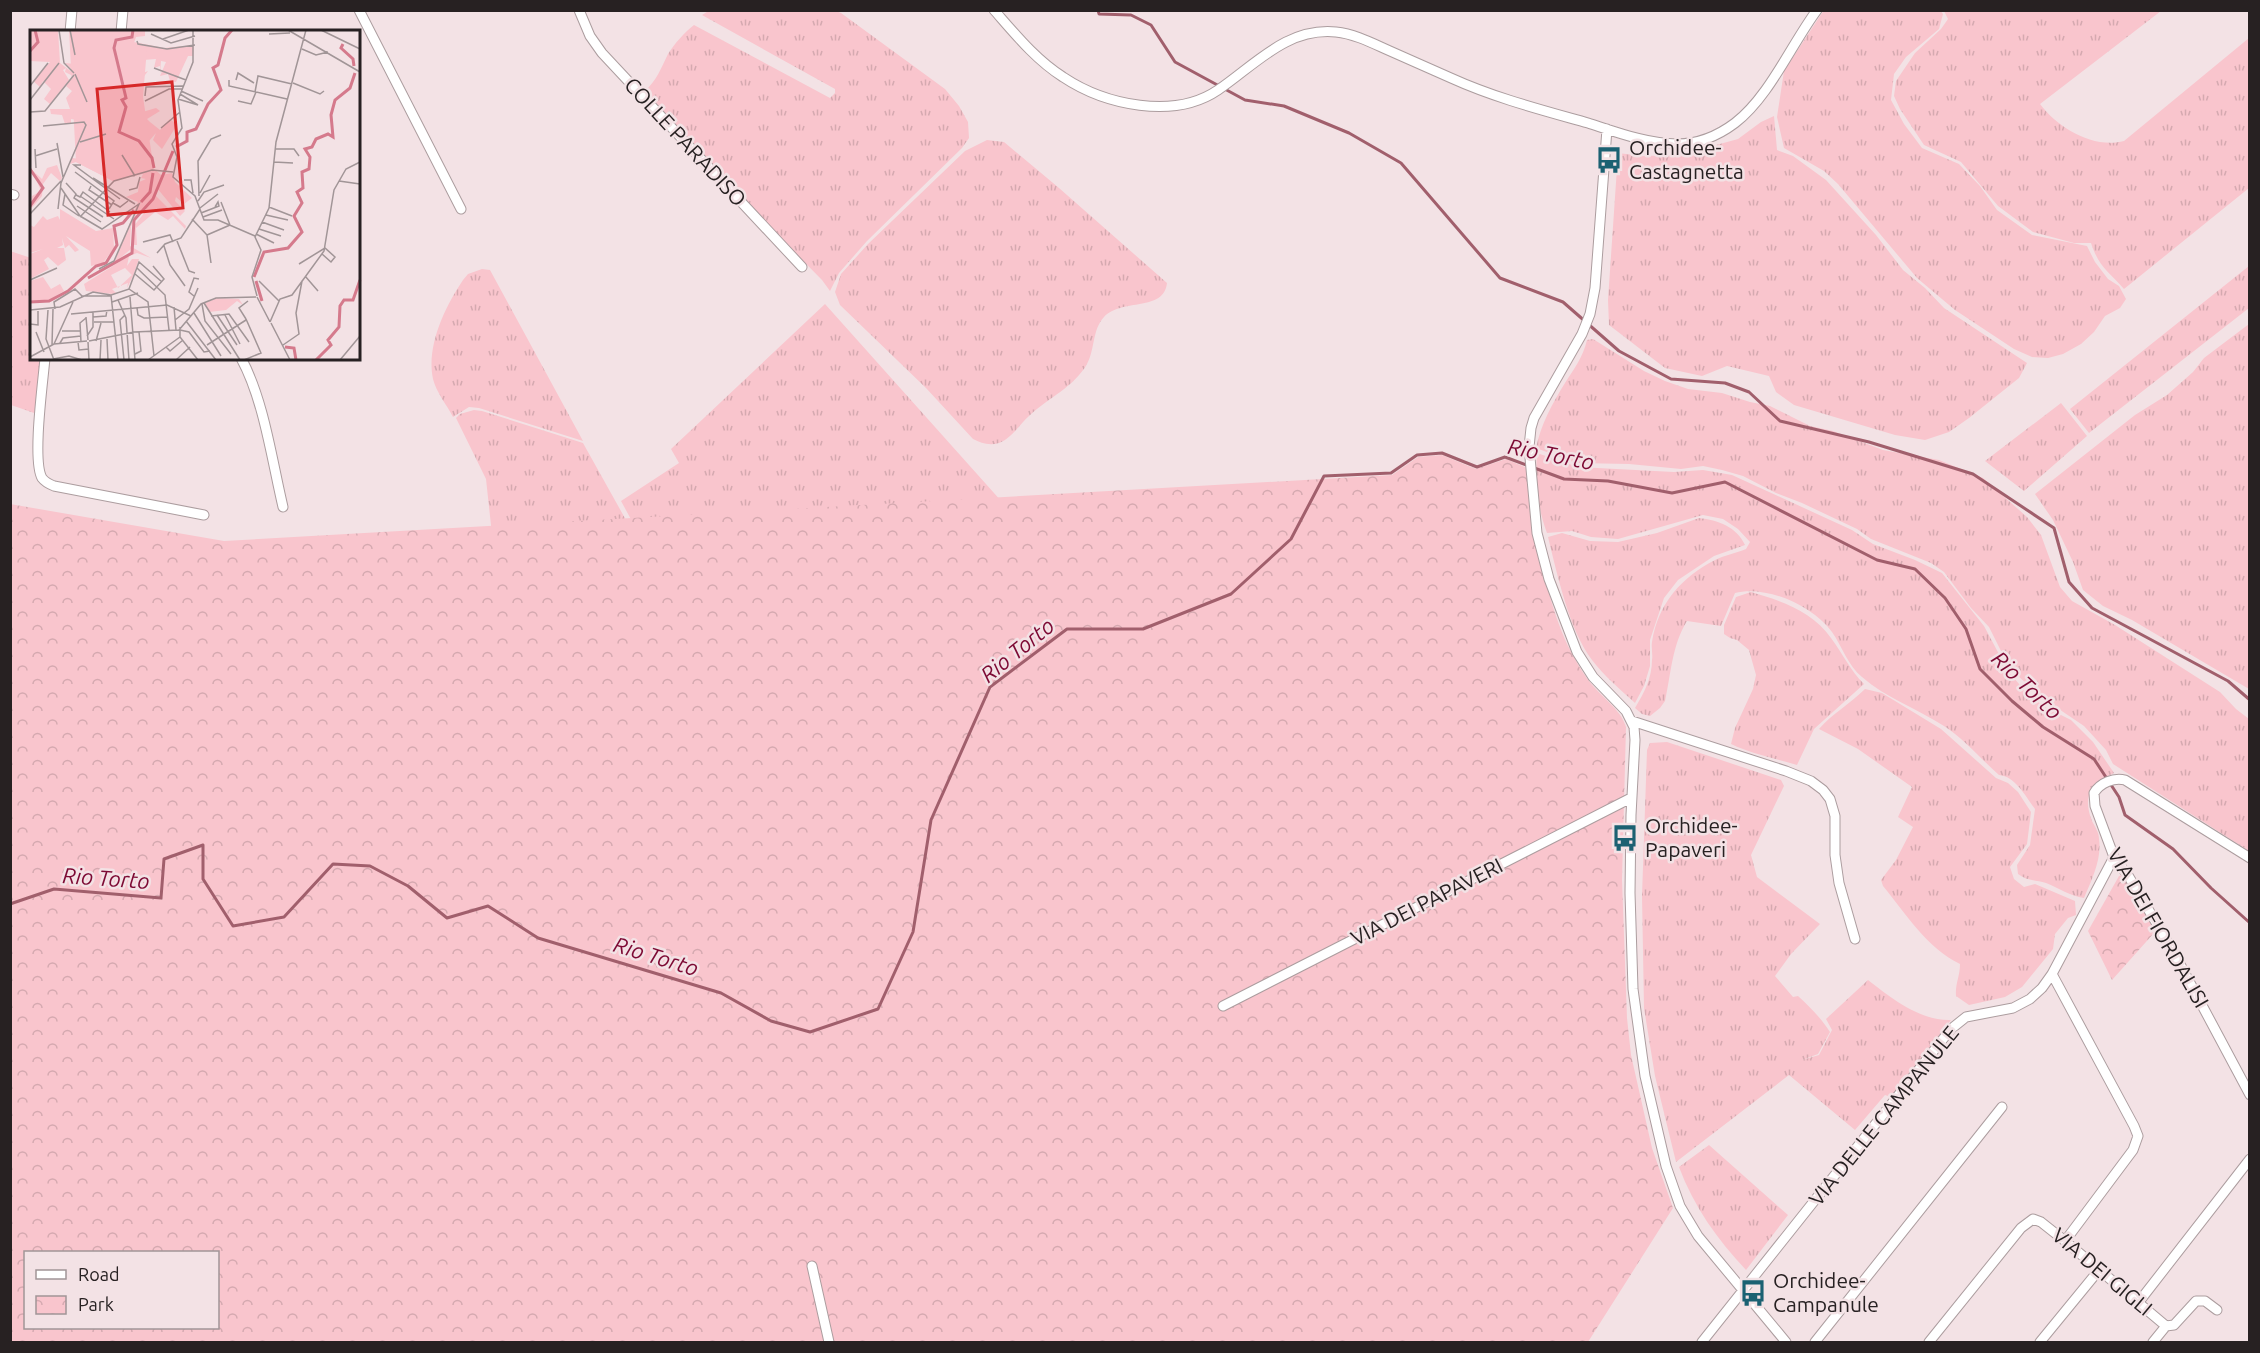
<svg xmlns="http://www.w3.org/2000/svg" width="2260" height="1353" viewBox="0 0 2260 1353" font-family="Ubuntu,sans-serif">
<style>
.grass{fill:url(#grass-tufts)}
.park{fill:url(#park-crowns);fill-rule:evenodd}
.lines{fill:none;stroke-linecap:round;stroke-linejoin:round}
.stream{stroke:#a15f6c;stroke-width:3}
.street-casing{stroke:#ac9d9f;stroke-width:11}
.street{stroke:#fff;stroke-width:9}
.labels{text-anchor:middle;stroke-width:5;stroke-linejoin:round;paint-order:stroke}
.street-label{font-size:21px;fill:#272122;stroke:#f3e2e5}
.poi-label{font-size:21px;fill:#272122;stroke:#f3e2e5;text-anchor:start}
.water-label{font-size:22px;font-style:italic;fill:#7d0a34;stroke:#f3e2e5}
.inset-river{fill:none;stroke:#d57a8c;stroke-width:3}
.inset-road{fill:none;stroke:#a19597;stroke-width:1.5}
.view{fill:#d62828;fill-opacity:0.15;stroke:#d62828;stroke-width:3}
.inset-edge{fill:none;stroke:#272122;stroke-width:3}
</style>
<defs>
<pattern id="grass-tufts" width="24" height="20" patternUnits="userSpaceOnUse" patternTransform="scale(1.5)"><rect width="24" height="20" fill="#f9c5cd"/><path d="M3 7l-1-3M5 7V3M7 7l1-3M15 17l-1-3M17 17v-4M19 17l1-3" fill="none" stroke="#d5a9b0"/></pattern>
<pattern id="park-crowns" width="20" height="18" patternUnits="userSpaceOnUse" patternTransform="scale(1.5)"><rect width="20" height="18" fill="#f9c5cd"/><path d="M2 6a3 3 0 1 1 6 0M12 15a3 3 0 1 1 6 0" fill="none" stroke="#d5a9b0"/></pattern>
</defs>
<rect width="100%" height="100%" fill="#f3e2e5"/>
<path class="grass" d="M 710,10 L 836,11 L 841,13 L 945,89 L 959,106 L 968,122 L 969,138 L 962,148 L 867,241 L 839,273 L 830,291 L 822,280 L 759,216 L 645,91 C 657,80 661,68 668,54 C 675,43 684,33 694,25 L 830,98 L 835,93 L 835,89 L 702,15 Z
M 1824,10 L 1940,10 L 1943,14 L 1939,29 L 1906,57 L 1894,74 L 1891,100 L 1904,124 L 1922,148 L 1959,164 L 1980,186 L 1997,210 L 2032,235 L 2087,246 L 2095,262 L 2108,279 L 2119,286 L 2126,299 L 2120,308 L 2105,316 L 2094,332 L 2081,344 L 2063,354 L 2048,358 L 2032,357 L 2014,349 L 1955,310 L 1917,278 L 1838,184 L 1824,171 L 1784,148 L 1777,117 L 1784,71 Z
M 1944,11 L 2161,11 L 2040,104 C 2058,128 2093,149 2124,141 L 2249,38 L 2249,188 L 2124,289 C 2108,271 2099,267 2091,243 L 2074,243 L 2033,232 L 1998,206 L 1961,162 L 1924,145 L 1900,109 L 1894,96 L 1896,81 L 1915,53 L 1941,29 L 1948,19 Z
M 1774,116 L 1777,150 L 1793,156 L 1826,180 L 1876,235 L 1903,270 L 1925,288 L 1944,308 L 2027,363 L 2019,378 L 1969,418 L 1949,432 L 1925,440 L 1895,435 L 1794,405 L 1776,392 L 1769,376 L 1727,366 L 1702,376 L 1665,368 L 1609,325 L 1608,300 L 1618,153 L 1643,156 L 1680,155 L 1738,139 L 1761,122 Z
M 987,140 L 1004,142 L 1059,188 L 1167,283 C 1164,312 1122,298 1104,317 C 1092,330 1095,350 1087,364 C 1074,387 1048,398 1029,416 C 1020,424 1011,439 999,443 C 989,446 981,443 973,439 L 926,388 L 840,305 L 835,292 L 841,274 L 868,244 L 965,151 Z
M 10,251 L 31,258 L 32,358 L 42,359 L 37,414 L 11,405 Z
M 2249,266 L 2249,308 L 2089,433 L 2070,409 Z
M 482,269 L 490,270 L 583,441 L 479,408 L 469,407 L 453,417 C 447,405 436,392 433,379 C 426,346 445,307 463,280 L 468,274 Z
M 825,304 L 1011,512 L 723,688 L 621,501 L 679,463 L 671,449 Z
M 2249,324 L 2249,689 L 2132,620 L 2103,606 L 2083,590 L 2073,562 L 2053,520 L 2035,494 L 2135,415 L 2167,395 L 2193,372 L 2204,358 Z
M 1593,339 L 1644,371 L 1665,381 L 1688,389 L 1722,393 L 1750,402 L 1770,406 L 1810,426 L 1833,431 L 1883,450 L 1939,460 L 1983,478 L 2027,517 L 2041,535 L 2060,587 L 2072,601 L 2115,625 L 2220,692 L 2236,709 L 2249,719 L 2249,851 L 2113,764 L 2106,750 L 2084,726 L 2041,697 L 2017,675 L 2008,665 L 1989,627 L 1971,608 L 1944,572 L 1931,563 L 1871,539 L 1857,529 L 1802,503 L 1776,493 L 1743,476 L 1722,470 L 1703,466 L 1681,469 L 1629,464 L 1576,463 L 1536,448 C 1541,424 1552,404 1565,383 C 1574,369 1583,357 1587,340 Z
M 2061,403 L 2087,436 L 2024,491 L 1985,461 Z
M 474,410 L 482,411 L 583,443 L 727,701 L 494,553 L 486,479 L 456,418 L 460,414 Z
M 1537,453 L 1578,467 L 1674,472 L 1703,470 L 1732,475 L 1852,530 L 1873,544 L 1915,560 L 1942,573 L 1984,626 L 2008,671 L 2025,691 L 2043,706 L 2071,720 L 2093,742 L 2114,773 C 2091,784 2082,795 2092,821 C 2095,827 2099,832 2099,839 C 2102,859 2092,879 2084,898 C 2070,896 2059,888 2046,883 C 2036,880 2027,881 2018,874 L 2017,865 L 2030,845 L 2035,809 C 2026,797 2015,776 1999,775 C 1982,760 1963,738 1944,726 C 1918,709 1886,698 1862,677 C 1848,666 1842,646 1832,632 C 1812,605 1766,585 1735,593 L 1721,626 L 1687,621 C 1672,645 1671,674 1665,701 L 1660,708 L 1650,716 L 1642,714 L 1635,708 C 1644,693 1652,678 1652,660 C 1653,654 1651,648 1652,642 C 1658,603 1682,577 1715,560 C 1725,555 1736,553 1746,549 L 1750,542 L 1738,529 L 1723,519 L 1703,515 L 1618,539 L 1591,537 L 1572,531 L 1547,533 C 1537,506 1535,481 1537,453 Z
M 1699,518 C 1718,520 1737,527 1745,545 L 1714,556 L 1678,580 L 1664,598 L 1650,640 L 1650,666 L 1644,686 L 1635,703 C 1620,689 1604,676 1592,660 C 1569,630 1557,573 1548,537 L 1562,533 L 1590,541 L 1618,542 L 1657,533 Z
M 1751,592 C 1782,601 1812,611 1831,638 C 1843,654 1850,670 1864,684 L 1814,729 L 1797,765 C 1774,758 1752,754 1731,744 L 1735,728 L 1753,689 L 1756,675 L 1749,650 L 1737,640 L 1730,638 L 1724,634 L 1724,625 L 1736,597 Z
M 1865,689 L 1882,693 L 1941,729 L 1996,778 L 2008,783 L 2018,792 L 2031,812 L 2027,844 L 2010,867 L 2014,879 L 2024,887 L 2035,884 L 2075,901 L 2076,915 L 2068,918 L 2055,934 L 2053,949 L 2022,987 L 2005,997 L 1969,1005 L 1956,996 C 1955,984 1960,976 1960,964 C 1927,948 1906,914 1883,886 L 1881,880 L 1896,860 L 1913,827 L 1898,817 L 1912,787 L 1858,749 L 1819,729 C 1833,713 1850,704 1865,689 Z
M 1667,742 L 1781,780 L 1784,786 L 1751,855 L 1757,877 L 1820,924 L 1791,954 L 1775,976 L 1793,997 L 1798,996 C 1810,1007 1821,1018 1830,1032 L 1818,1054 L 1802,1060 L 1819,1055 L 1832,1030 L 1826,1019 L 1868,980 C 1891,998 1920,1021 1951,1020 L 1891,1097 L 1885,1095 L 1855,1130 L 1789,1075 L 1676,1162 L 1655,1076 L 1644,1008 L 1642,896 L 1647,750 L 1650,743 Z
M 1709,1145 L 1788,1215 L 1746,1270 C 1717,1239 1694,1207 1679,1167 Z"/>
<path class="park" d="M 1442,455 L 1476,469 L 1506,459 L 1527,468 C 1536,528 1542,590 1568,646 C 1574,657 1581,671 1589,681 C 1600,696 1621,709 1626,727 L 1622,880 L 1627,1018 L 1631,1055 L 1652,1148 L 1673,1208 L 1588,1342 L 11,1342 L 10,504 L 224,541 L 1392,475 L 1418,457 ZM 26,1252 L 218,1252 L 218,1328 L 26,1328 Z
M 2123,875 L 2154,927 L 2154,933 L 2112,980 L 2088,931 L 2119,876 Z"/>
<g class="lines">
<path class="stream" d="M 1098,10 L 1099,14 L 1131,15 L 1151,25 L 1175,62 L 1245,100 L 1284,106 L 1349,133 L 1401,163 L 1500,278 L 1563,302 L 1619,351 L 1671,379 L 1725,383 L 1749,392 L 1780,421 L 1869,442 L 1973,474 L 2054,528 L 2069,582 L 2092,608 L 2228,681 L 2250,700
M 10,904 L 54,889 L 161,898 L 164,859 L 203,845 L 203,879 L 233,926 L 284,917 L 333,864 L 370,866 L 408,886 L 447,918 L 488,906 L 538,938 L 721,993 L 771,1021 L 810,1032 L 878,1009 L 913,932 L 931,820 L 990,687 L 1067,629 L 1143,629 L 1231,594 L 1291,539 L 1324,476 L 1391,473 L 1417,455 L 1442,453 L 1477,467 L 1505,457 L 1564,479 L 1608,481 L 1672,493 L 1725,482 L 1877,560 L 1915,569 L 1945,598 L 1966,629 L 1980,669 L 2012,701 L 2043,727 L 2094,759 L 2119,797 L 2125,815 L 2173,849 L 2211,888 L 2250,923"/>
<defs>
<path id="street" d="M 359,10 L 461,209
M 579,10 L 590,36 L 602,53 L 802,267
M 994,10 C 1015,34 1036,60 1063,77 C 1105,105 1174,120 1218,90 C 1255,65 1287,27 1336,32 C 1355,34 1372,43 1390,51 C 1410,60 1431,69 1451,78 C 1495,98 1542,110 1588,123 C 1616,132 1648,144 1677,144 C 1698,144 1719,135 1735,123 C 1769,97 1791,45 1817,10
M 70,32 L 72,10
M 121,32 L 123,10
M 1607,129 L 1595,288 L 1590,314 L 1582,334 L 1534,418 L 1531,428 L 1529,447 L 1537,533 L 1549,579 L 1577,652 L 1593,677 L 1626,711 L 1634,727 L 1635,740 L 1631,815 L 1630,893 L 1633,989 L 1645,1076 L 1666,1166 L 1680,1206 L 1698,1236 L 1786,1342
M 10,194 L 14,195
M 45,358 C 43,382 32,460 42,478 C 45,482 49,484 54,486 L 204,515
M 241,358 C 264,400 272,461 283,507
M 1632,721 L 1786,771 L 1811,781 L 1823,790 L 1830,799 L 1835,816 L 1835,855 L 1839,883 L 1855,939
M 2250,858 L 2125,780 C 2114,777 2100,783 2094,793 L 2095,806 L 2114,857 L 2129,877 L 2173,951 L 2250,1095
M 2052,974 L 2134,1126 L 2138,1136 L 2133,1150 L 2065,1241
M 1223,1006 L 1631,798
M 812,1266 L 829,1342
M 2138,1303 L 2250,1159
M 1702,1342 L 1951,1029 L 1966,1017 L 2013,1008 L 2030,999 L 2042,988 L 2052,974 L 2114,857
M 1815,1342 L 2002,1107
M 1929,1342 L 2021,1228 L 2033,1219 L 2041,1222 L 2065,1241 L 2166,1326
M 2040,1342 L 2099,1270
M 2153,1342 L 2166,1326 L 2174,1325 L 2196,1301 L 2205,1301 L 2217,1310"/>
</defs>
<use href="#street" class="street-casing"/>
<use href="#street" class="street"/>
</g>
<defs>
<symbol id="bus-bare" viewBox="-9 -9 18 18"><path d="M-5-6H5V4H4V6H2V4H-2V6H-4V4H-5ZM-3.5-4V0h7V-4ZM-3.5 1.2v1.5H-2V1.2ZM2 1.2v1.5H3.5V1.2Z" fill="#1b6172" stroke="#f3e2e5" stroke-width="2.5" paint-order="stroke"/></symbol>
</defs>
<g fill-rule="evenodd">
<use href="#bus-bare" x="1590" y="141" width="38" height="38"/>
<use href="#bus-bare" x="1606" y="819" width="38" height="38"/>
<use href="#bus-bare" x="1734" y="1274" width="38" height="38"/>
</g>
<g class="labels">
<g class="street-label">
<text transform="translate(685 142) rotate(47)" y="7">COLLE PARADISO</text>
<text transform="translate(1427 902) rotate(-27)" y="7">VIA DEI PAPAVERI</text>
<text transform="translate(2158 928) rotate(60)" y="7">VIA DEI FIORDALISI</text>
<text transform="translate(1884 1116) rotate(-51)" y="7">VIA DELLE CAMPANULE</text>
<text transform="translate(2102 1272) rotate(40)" y="7">VIA DEI GIGLI</text>
</g>
<g class="poi-label">
<text x="1629" y="155">Orchidee-<tspan x="1629" dy="24">Castagnetta</tspan></text>
<text x="1645" y="833">Orchidee-<tspan x="1645" dy="24">Papaveri</tspan></text>
<text x="1773" y="1288">Orchidee-<tspan x="1773" dy="24">Campanule</tspan></text>
</g>
<g class="water-label">
<text transform="translate(1551 454) rotate(11)" y="8">Rio Torto</text>
<text transform="translate(1017 650) rotate(-39)" y="8">Rio Torto</text>
<text transform="translate(2027 685) rotate(44)" y="8">Rio Torto</text>
<text transform="translate(106 878) rotate(4)" y="8">Rio Torto</text>
<text transform="translate(656 956) rotate(17)" y="8">Rio Torto</text>
</g>
</g>
<g transform="translate(30 30)">
<rect width="330" height="330" fill="#f3e2e5"/>
<path d="M 0,0 L 28,0 L 30,33 L 43,43 L 43,46 L 46,43 L 35,33 L 65,36 L 85,33 L 93,75 L 89,99 L 85,95 L 85,86 L 89,65 L 84,59 L 87,65 L 82,80 L 66,94 L 70,94 L 73,104 L 69,105 L 68,98 L 57,97 L 55,91 L 41,89 L 41,94 L 35,94 L 32,85 L 21,84 L 20,79 L 40,79 L 36,68 L 42,61 L 36,56 L 43,46 L 35,42 L 36,38 L 33,40 L 39,50 L 20,74 L 14,69 L 21,59 L 13,51 L 10,57 L 3,51 L 20,32 L 0,31 ZM 59,52 L 56,59 L 65,70 L 60,77 L 53,66 L 45,67 L 44,59 L 51,57 L 52,52 ZM 104,12 L 134,18 L 164,15 L 163,26 L 158,26 L 146,52 L 140,51 L 138,44 L 130,46 L 136,32 L 131,31 L 130,44 L 130,36 L 124,38 L 126,29 L 113,30 L 113,43 L 118,41 L 112,49 ZM 126,78 L 130,81 L 117,89 L 120,92 L 130,100 L 140,89 L 147,95 L 132,119 L 123,110 L 126,103 L 119,111 L 109,83 ZM 42,128 L 122,137 L 131,145 L 142,143 L 145,152 L 162,168 L 154,174 L 146,167 L 145,171 L 155,181 L 150,186 L 127,158 L 125,165 L 156,196 L 155,199 L 143,186 L 138,190 L 125,182 L 106,198 L 107,215 L 102,215 L 103,197 L 115,182 L 117,175 L 101,196 L 100,216 L 121,228 L 107,223 L 99,226 L 97,236 L 102,229 L 109,229 L 103,246 L 97,258 L 98,253 L 82,259 L 86,263 L 82,264 L 56,261 L 54,254 L 102,224 L 101,219 L 84,233 L 108,172 L 96,167 L 108,162 L 109,152 L 116,149 L 111,148 L 113,144 L 83,151 L 46,132 L 40,134 ZM 95,238 L 102,245 L 88,258 L 81,245 ZM 27,135 L 32,148 L 30,151 L 21,143 L 13,154 L 12,166 L 0,180 L 2,166 L 11,161 L 2,140 L 12,149 L 17,138 ZM 30,179 L 66,201 L 83,198 L 84,218 L 73,233 L 61,236 L 60,221 L 36,206 L 49,220 L 45,222 L 39,215 L 35,218 L 32,208 L 33,215 L 27,218 L 34,218 L 36,230 L 28,236 L 18,227 L 14,230 L 19,239 L 0,249 L 0,224 L 13,219 L 0,223 L 0,195 L 4,197 L 13,186 L 17,190 L 28,186 L 30,190 ZM 13,247 L 21,259 L 30,254 L 34,261 L 19,270 L 0,272 L 0,251 ZM 187,268 L 209,269 L 213,275 L 207,271 L 196,280 L 179,282 L 175,273 Z" fill="#f9c5cd" fill-rule="evenodd"/>
<path d="M 39,0 L 115,0 L 115,6 L 106,7 L 104,13 L 117,18 L 113,67 L 124,140 L 83,151 L 46,132 Z" fill="#f9c5cd"/>
<path class="inset-river" d="M 103,0 L 102,7 L 86,10 L 84,18 L 96,68 L 92,70 L 96,77 L 89,102 L 109,111 L 122,128 L 124,138M 313,14 L 311,18 L 323,29 L 324,36M 0,21 L 8,12 L 5,0M 146,117 L 157,111 L 157,102 L 166,99 L 178,74 L 191,60 L 183,38 L 188,35 L 195,8 L 202,0M 0,139 L 13,158 L 0,176M 111,172 L 120,162 L 123,143M 224,247 L 234,222 L 258,218 L 272,202 L 264,186 L 272,173 L 267,162 L 273,158 L 272,142 L 279,139 L 280,127 L 275,119 L 282,117 L 286,109 L 298,104 L 303,107 L 301,85 L 305,70 L 320,58 L 325,43M 58,248 L 102,223 L 104,190 L 123,169 L 143,121M 226,251 L 232,271M 0,272 L 19,271 L 38,261 L 66,236 L 76,233 L 87,215 L 84,196 L 93,193 L 104,180M 255,317 L 264,318 L 266,330M 286,330 L 301,315 L 298,310 L 309,297 L 310,276 L 314,270 L 323,270 L 330,250"/>
<path class="inset-road" d="M 29,0 L 34,33 L 44,43M 40,0 L 45,25M 163,0 L 163,32 L 148,70 L 152,98 L 142,114 L 147,127 L 143,147 L 165,166 L 174,190 L 188,190 L 225,206M 258,0 L 330,42M 291,0 L 330,19M 121,4 L 141,13 L 165,6M 239,4 L 260,3M 133,9 L 159,0M 107,11 L 108,14 L 137,19 L 165,15M 272,19 L 286,25 L 298,22M 124,38 L 156,50M 45,44 L 57,72M 199,50 L 199,56 L 257,69M 206,50 L 208,43 L 224,53M 263,53 L 290,64 L 294,61M 0,56 L 18,33M 151,61 L 173,71M 225,62 L 228,46 L 262,54M 115,66 L 116,57 L 153,56M 148,69 L 168,75 L 150,64M 0,70 L 29,33M 115,71 L 139,59 L 152,59M 208,71 L 221,74 L 226,62M 0,82 L 15,81 L 44,45M 13,96 L 54,92 L 56,95 L 31,153 L 28,179M 131,98 L 150,82M 50,112 L 76,104M 27,113 L 33,147M 5,119 L 6,138M 246,119 L 264,119 L 269,126M 92,125 L 105,146M 5,126 L 27,119M 244,132 L 263,133M 51,135 L 44,135 L 90,169M 45,142 L 84,171 L 79,179M 63,148 L 105,174M 154,150 L 161,150 L 163,163M 309,151 L 330,154M 36,153 L 46,164 L 44,168 L 73,187M 61,156 L 59,160 L 82,175M 31,158 L 50,186M 99,160 L 107,158 L 110,147M 170,163 L 180,145M 35,164 L 33,175 L 49,186M 46,165 L 50,167 L 53,162 L 80,182M 50,166 L 84,189M 169,166 L 168,131 L 181,109 L 191,105M 168,171 L 174,162 L 194,155M 83,173 L 90,177 L 98,171M 47,176 L 71,192M 239,177 L 262,186M 170,178 L 188,164M 171,183 L 189,176 L 188,172 L 185,177M 0,184 L 31,151M 236,185 L 258,190M 50,186 L 72,199 L 109,174 L 84,231 L 69,239M 50,187 L 84,151 L 122,140 L 143,142M 173,187 L 192,180M 162,189 L 177,205M 232,192 L 254,200M 229,199 L 251,206M 226,204 L 244,213M 177,205 L 200,195 L 191,172M 177,205 L 181,233M 147,211 L 159,241 L 165,243M 113,212 L 140,205 L 143,212M 134,216 L 140,235 L 155,256M 127,223 L 135,214 L 151,208 L 170,179M 269,234 L 295,218 L 305,227 L 301,232 L 292,224M 107,238 L 135,265 L 139,300M 105,244 L 124,260 L 134,249 L 123,236M 275,246 L 288,261M 0,250 L 27,238M 229,251 L 249,271M 99,259 L 109,232 L 132,252M 51,266 L 81,266M 164,266 L 159,262 L 164,248 L 169,249M 227,266 L 222,247 L 231,220 L 225,207 L 239,178 L 246,112 L 276,0M 100,267 L 105,330M 227,267 L 240,292M 88,270 L 96,288 L 99,330M 82,272 L 108,263M 174,273 L 210,330M 172,274 L 175,291 L 201,324M 144,277 L 146,300M 107,278 L 108,285 L 114,288 L 138,287M 25,279 L 24,272 L 45,259 L 52,266M 0,280 L 30,277 L 63,262 L 81,265M 18,280 L 16,309 L 24,330M 164,283 L 191,326M 41,284 L 137,275 L 161,286M 187,285 L 207,315M 195,285 L 210,314M 181,286 L 199,284 L 219,312M 56,287 L 58,310M 63,287 L 76,286 L 77,280M 216,289 L 209,278 L 218,271M 145,290 L 159,279 L 168,258M 156,291 L 186,330M 64,292 L 84,292M 240,292 L 250,269 L 262,265 L 294,221 L 304,160 L 316,139 L 330,132M 241,293 L 260,330M 0,294 L 8,295 L 8,281M 150,297 L 150,307 L 168,330M 150,300 L 159,302 L 174,322 L 180,321M 32,301 L 50,301M 6,302 L 14,322M 57,306 L 63,297 L 63,282M 77,309 L 78,330M 59,311 L 104,302 L 149,300 L 171,274 L 186,268 L 226,267M 66,311 L 71,293M 48,312 L 49,320 L 59,319M 51,312 L 50,293 L 56,288M 58,312 L 59,330M 30,313 L 33,308 L 51,306M 24,314 L 43,272M 22,315 L 23,279M 177,315 L 216,290M 253,315 L 269,304 L 266,283 L 272,251M 136,317 L 140,321 L 153,310M 105,324 L 111,321 L 109,302M 0,327 L 24,314 L 57,311M 23,329 L 39,326 L 52,330M 70,330 L 71,310M 88,330 L 81,265 L 99,259 L 118,272 L 124,326M 94,330 L 90,290 L 95,285M 118,330 L 150,307M 146,330 L 160,317M 214,330 L 231,323 L 216,289M 310,330 L 330,306"/>
<path class="view" d="M 142,52 L 153,178 L 78,185 L 67,59 Z"/>
<rect width="330" height="330" class="inset-edge"/>
</g>
<rect width="2260" height="1353" fill="none" stroke="#272122" stroke-width="24"/>
<rect x="24" y="1251" width="195" height="78" fill="#f3e2e5" stroke="#a19597" stroke-width="1.5"/>
<rect x="36" y="1270" width="30" height="9" fill="#ffffff" stroke="#a19597" stroke-width="1.5"/>
<text x="78" y="1281" font-size="18" fill="#272122">Road</text>
<rect x="36" y="1296" width="30" height="18" fill="url(#park-crowns)" stroke="#a19597" stroke-width="1.5"/>
<text x="78" y="1311" font-size="18" fill="#272122">Park</text>
</svg>
